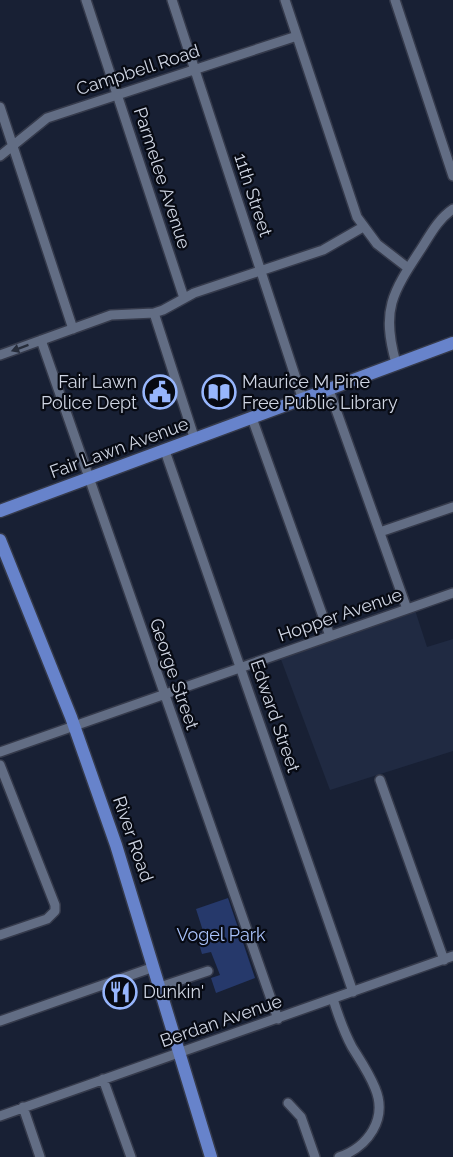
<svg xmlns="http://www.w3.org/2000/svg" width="453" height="1157" viewBox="0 0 453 1157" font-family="Raleway,sans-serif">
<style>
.built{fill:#202a42}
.green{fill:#26396b}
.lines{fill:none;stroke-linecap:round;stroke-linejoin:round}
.minor-casing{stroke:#353a4b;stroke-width:12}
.major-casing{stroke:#353a4b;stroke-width:15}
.minor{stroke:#626d84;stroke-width:9}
.major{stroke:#6783cb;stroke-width:12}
.oneway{fill:#272d3b}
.labels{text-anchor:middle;stroke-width:4.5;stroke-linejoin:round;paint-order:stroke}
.street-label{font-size:18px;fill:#cfd5e3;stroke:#070a13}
.poi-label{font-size:18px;fill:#cfd5e3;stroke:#070a13;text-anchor:start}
.park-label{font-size:18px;fill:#a9c2fa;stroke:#070a13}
</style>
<rect width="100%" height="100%" fill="#182034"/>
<path class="built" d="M 414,607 L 427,647 L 453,639 L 453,751 L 330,790 L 279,654 Z"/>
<path class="green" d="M 228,898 L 255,978 L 216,993 L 211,978 L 220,975 L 211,952 L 202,954 L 196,934 L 203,931 L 196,909 Z"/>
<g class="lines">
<defs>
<path id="minor" d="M 86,0 L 184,298
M 172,0 L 303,400
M 285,0 L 357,217 L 377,244 L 408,268
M 395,0 L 453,176
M 0,107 L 73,329
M 0,156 L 47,118 L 297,36
M 154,313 L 195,440
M 41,340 L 278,1019
M 0,355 L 111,315 L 154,313 L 163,310 L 194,293 L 323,250 L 363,227
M 396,363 C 381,310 392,293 421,249 C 430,235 438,219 453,209
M 329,390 L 407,609
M 252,418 L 330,636
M 165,451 L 353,992
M 380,532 L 453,507
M 0,752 L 453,593
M 0,765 L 55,905 L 55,911 L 47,919 L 0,935
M 380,780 L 444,960
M 160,987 L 208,971
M 333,999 C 338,1015 344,1032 352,1047 C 360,1060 369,1073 375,1088 C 388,1119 368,1147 339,1157
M 0,1021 L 154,967
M 103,1079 L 131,1157
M 288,1103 L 301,1117 L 315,1157
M 23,1107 L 40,1157
M 0,1116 L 453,956"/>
<path id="major" d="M 0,511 L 453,343
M 0,540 L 71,717 L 116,845 L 211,1157"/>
</defs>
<use href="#minor" class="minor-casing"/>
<use href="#major" class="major-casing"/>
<use href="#minor" class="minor"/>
<use href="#major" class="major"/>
</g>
<defs><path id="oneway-solid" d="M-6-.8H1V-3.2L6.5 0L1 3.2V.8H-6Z" transform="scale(1.5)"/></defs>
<use class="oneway" href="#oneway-solid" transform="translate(20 348) rotate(160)"/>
<defs>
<symbol id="civic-ring" viewBox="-11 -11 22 22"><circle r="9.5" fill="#070a13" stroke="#97b6fd" stroke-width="1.5"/><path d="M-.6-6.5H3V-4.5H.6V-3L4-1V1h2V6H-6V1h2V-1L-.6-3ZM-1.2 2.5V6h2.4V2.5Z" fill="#97b6fd"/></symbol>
<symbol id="library-ring" viewBox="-11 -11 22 22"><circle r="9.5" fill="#070a13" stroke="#97b6fd" stroke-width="1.5"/><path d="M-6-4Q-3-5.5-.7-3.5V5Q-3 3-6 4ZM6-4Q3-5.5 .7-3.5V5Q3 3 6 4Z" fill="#97b6fd"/></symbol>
<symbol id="restaurant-ring" viewBox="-11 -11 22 22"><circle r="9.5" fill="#070a13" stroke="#97b6fd" stroke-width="1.5"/><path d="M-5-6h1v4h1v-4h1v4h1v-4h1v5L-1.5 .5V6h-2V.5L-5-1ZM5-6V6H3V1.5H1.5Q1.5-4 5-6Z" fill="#97b6fd"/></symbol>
</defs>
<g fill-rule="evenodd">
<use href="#civic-ring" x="141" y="373" width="38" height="38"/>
<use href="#library-ring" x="200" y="373" width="38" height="38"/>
<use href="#restaurant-ring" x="101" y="973" width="38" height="38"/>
</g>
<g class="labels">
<g class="street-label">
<text transform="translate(138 70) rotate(-18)" y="6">Campbell Road</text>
<text transform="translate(162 178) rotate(72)" y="6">Parmelee Avenue</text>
<text transform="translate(253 195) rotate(72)" y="6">11th Street</text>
<text transform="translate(119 448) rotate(-20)" y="6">Fair Lawn Avenue</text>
<text transform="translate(340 615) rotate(-19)" y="6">Hopper Avenue</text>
<text transform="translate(174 674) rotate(71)" y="6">George Street</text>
<text transform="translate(275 716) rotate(71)" y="6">Edward Street</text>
<text transform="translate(133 839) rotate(71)" y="6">River Road</text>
<text transform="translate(221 1021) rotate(-19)" y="6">Berdan Avenue</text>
</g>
<g class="poi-label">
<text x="137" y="388" text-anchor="end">Fair Lawn<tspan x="137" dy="21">Police Dept</tspan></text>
<text x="242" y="388">Maurice M Pine<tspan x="242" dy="21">Free Public Library</tspan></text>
<text x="143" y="998">Dunkin'</text>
</g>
<g class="park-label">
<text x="221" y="941">Vogel Park</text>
</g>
</g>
</svg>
